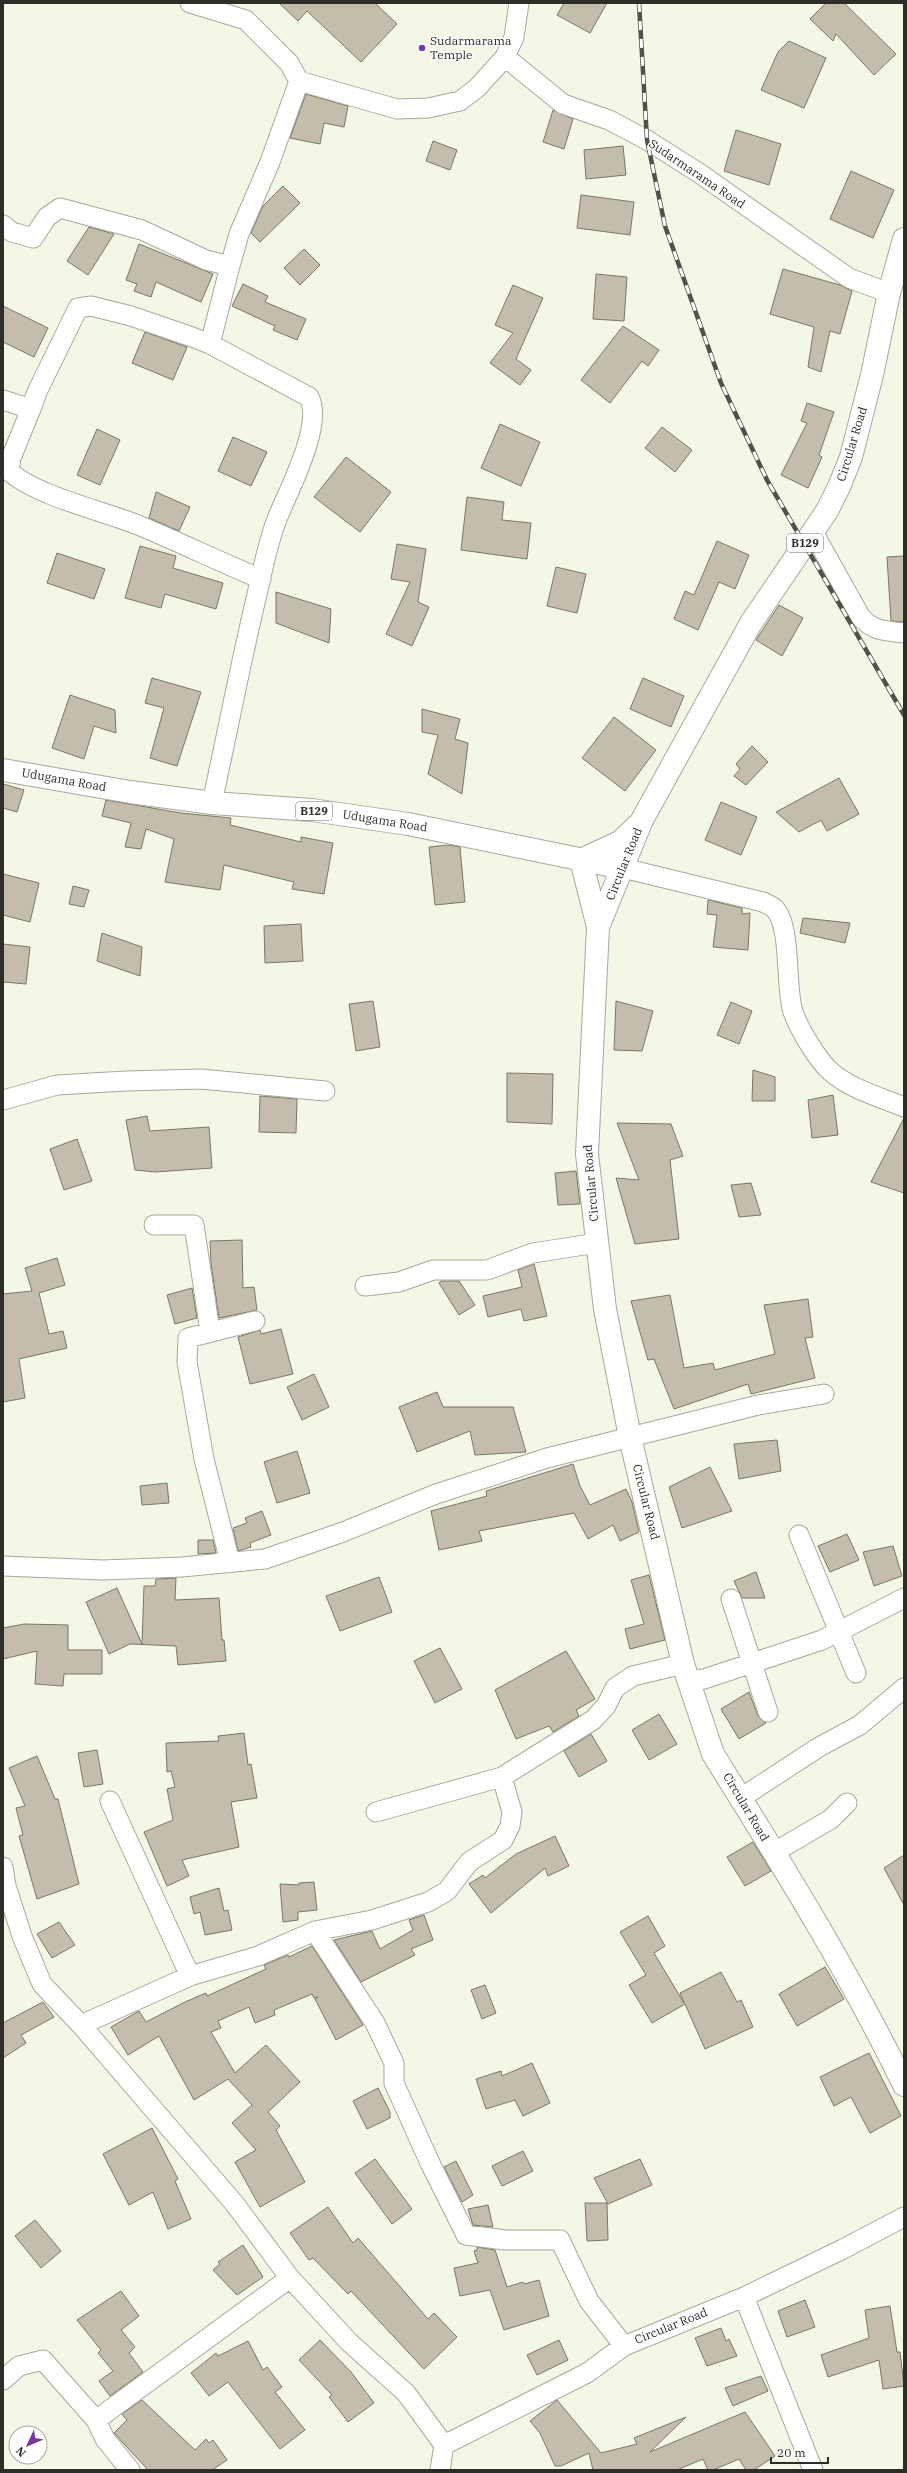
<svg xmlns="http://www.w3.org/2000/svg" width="907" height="2473" viewBox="0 0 907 2473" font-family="'IBM Plex Serif',serif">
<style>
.building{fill:#c5bdac;stroke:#7c7565}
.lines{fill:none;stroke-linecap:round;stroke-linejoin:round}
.minor-casing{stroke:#a5aa99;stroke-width:21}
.major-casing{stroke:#a5aa99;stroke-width:24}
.minor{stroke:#fff;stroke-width:19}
.major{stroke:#fff;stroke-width:22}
.rail-casing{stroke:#4f5249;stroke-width:4.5}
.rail{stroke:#fff;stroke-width:3;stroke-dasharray:9;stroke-linecap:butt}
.poi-dot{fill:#7935a8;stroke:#fff;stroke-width:1.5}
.labels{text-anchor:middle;stroke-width:3;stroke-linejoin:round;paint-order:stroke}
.shield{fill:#fff;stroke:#6b6d68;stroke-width:1}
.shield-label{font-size:11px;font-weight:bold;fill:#2c2e27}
.poi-label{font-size:12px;fill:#2c2e27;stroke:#fff;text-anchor:start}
.street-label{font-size:12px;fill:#2c2e27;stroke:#fff}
</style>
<rect width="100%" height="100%" fill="#f2f8e5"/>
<path class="building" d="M 279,3 L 375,3 L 397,24 L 361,62 L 307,11 L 298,21 Z
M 564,3 L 607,3 L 590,33 L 557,15 Z
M 826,3 L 844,3 L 896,54 L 874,75 L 836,34 L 833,41 L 810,19 Z
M 789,41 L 826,58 L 804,108 L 761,90 L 778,52 Z
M 306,94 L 348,106 L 344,127 L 324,123 L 320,144 L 290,138 Z
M 553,110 L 573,119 L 564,149 L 543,142 Z
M 736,130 L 781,144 L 769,185 L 724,171 Z
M 433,141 L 457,150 L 450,170 L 426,161 Z
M 623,146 L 626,175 L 586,179 L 584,150 Z
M 851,171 L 894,190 L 873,238 L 830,219 Z
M 283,186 L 300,203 L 260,242 L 251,233 L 263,206 Z
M 581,195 L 634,202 L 630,235 L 577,228 Z
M 89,227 L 114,234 L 88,275 L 67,261 Z
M 139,244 L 213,274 L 201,302 L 156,282 L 151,297 L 134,291 L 137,284 L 126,280 Z
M 304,249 L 320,265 L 300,285 L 284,268 Z
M 783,269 L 840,285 L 852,291 L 840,334 L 830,331 L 821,372 L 808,367 L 814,327 L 770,314 Z
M 596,274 L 627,277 L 624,321 L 593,319 Z
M 243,284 L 268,296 L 265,302 L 306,319 L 297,340 L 273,330 L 275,326 L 232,306 Z
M 513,285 L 543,298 L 516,359 L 531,370 L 520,385 L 490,363 L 513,333 L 495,325 Z
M 3,306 L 48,328 L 34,357 L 3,342 Z
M 623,326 L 659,350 L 648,366 L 642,361 L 610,403 L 581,380 Z
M 145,332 L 187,347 L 173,380 L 132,363 Z
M 807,403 L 834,412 L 819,455 L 822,457 L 808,488 L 781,475 L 807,423 L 801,421 Z
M 500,424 L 540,442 L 521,486 L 481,468 Z
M 662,427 L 692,450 L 675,472 L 645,448 Z
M 97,429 L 120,440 L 100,485 L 77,475 Z
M 233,437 L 267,452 L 251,486 L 218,471 Z
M 346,457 L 391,492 L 360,532 L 314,497 Z
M 156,492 L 190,507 L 179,531 L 149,518 Z
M 467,497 L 504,502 L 502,520 L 531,523 L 527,559 L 461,550 Z
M 717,541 L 749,555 L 735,589 L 719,582 L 698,630 L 674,619 L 685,591 L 694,595 Z
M 397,544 L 426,549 L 418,602 L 429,607 L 412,646 L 386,634 L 410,582 L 391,579 Z
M 140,546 L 176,556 L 173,568 L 223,583 L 216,609 L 165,594 L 161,608 L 125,598 Z
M 57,553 L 105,569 L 94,599 L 47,583 Z
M 904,556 L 904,622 L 891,621 L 887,557 Z
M 556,567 L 586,574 L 577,613 L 547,606 Z
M 276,592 L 331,609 L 329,643 L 276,623 Z
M 779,605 L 803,618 L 782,656 L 756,640 Z
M 152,678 L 201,692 L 177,766 L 150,758 L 164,708 L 145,703 Z
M 643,678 L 684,696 L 671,727 L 630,709 Z
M 70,695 L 115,710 L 116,733 L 94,726 L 84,759 L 52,748 Z
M 422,709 L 460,719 L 455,739 L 468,743 L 462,794 L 428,774 L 438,735 L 422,732 Z
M 614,717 L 656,750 L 625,791 L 582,758 Z
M 752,746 L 768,762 L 746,785 L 734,776 L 740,769 L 736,764 Z
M 839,778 L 859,814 L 827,831 L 821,820 L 799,832 L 776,812 Z
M 3,784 L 24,790 L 17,812 L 3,808 Z
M 106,800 L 181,813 L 231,818 L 230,825 L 301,842 L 301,837 L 333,843 L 324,894 L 292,889 L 294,882 L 224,865 L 220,890 L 165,882 L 174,839 L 146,829 L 141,849 L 125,847 L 131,823 L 102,816 Z
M 721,802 L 757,817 L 741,855 L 705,840 Z
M 449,845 L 460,847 L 465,902 L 435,905 L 429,847 Z
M 3,874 L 39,883 L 30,922 L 3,915 Z
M 73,886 L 89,890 L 84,907 L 69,904 Z
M 708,900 L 742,908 L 742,914 L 750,913 L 748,950 L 713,947 L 717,915 L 707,914 Z
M 803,918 L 850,923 L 845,943 L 800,933 Z
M 301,924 L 303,961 L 265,963 L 264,926 Z
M 102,933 L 142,947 L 140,976 L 97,961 Z
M 3,944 L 30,947 L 26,984 L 3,982 Z
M 373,1001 L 380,1047 L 356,1051 L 349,1004 Z
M 616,1001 L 653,1011 L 642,1051 L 614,1050 Z
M 731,1002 L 752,1011 L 739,1044 L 717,1035 Z
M 753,1070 L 775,1077 L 775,1101 L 752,1101 Z
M 507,1073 L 553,1074 L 552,1124 L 507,1122 Z
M 833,1095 L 838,1135 L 812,1138 L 808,1100 Z
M 260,1096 L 297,1099 L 296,1133 L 259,1132 Z
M 147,1116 L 150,1131 L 209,1127 L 212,1168 L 155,1172 L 135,1170 L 126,1120 Z
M 904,1118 L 904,1193 L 871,1182 Z
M 617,1123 L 671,1124 L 683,1156 L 670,1160 L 679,1239 L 635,1244 L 616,1178 L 639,1180 Z
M 77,1139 L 92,1181 L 64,1190 L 50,1149 Z
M 576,1171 L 580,1204 L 558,1205 L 555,1173 Z
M 751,1183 L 761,1215 L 739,1217 L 731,1185 Z
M 242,1240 L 243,1288 L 254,1287 L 257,1310 L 219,1318 L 211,1263 L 210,1241 Z
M 57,1258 L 65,1285 L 39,1293 L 49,1334 L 63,1331 L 67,1348 L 19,1359 L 25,1398 L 3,1402 L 3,1294 L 32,1291 L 25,1268 Z
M 534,1264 L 547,1316 L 524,1321 L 521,1309 L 488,1317 L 483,1296 L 522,1287 L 518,1270 Z
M 441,1281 L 459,1281 L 475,1305 L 459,1315 L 439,1283 Z
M 192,1288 L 197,1318 L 175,1324 L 167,1295 Z
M 670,1295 L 684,1368 L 713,1363 L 715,1370 L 775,1354 L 764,1305 L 808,1299 L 813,1337 L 805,1338 L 815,1378 L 751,1394 L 748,1384 L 674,1409 L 654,1359 L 648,1360 L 631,1301 Z
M 281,1329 L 293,1374 L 250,1384 L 238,1337 L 260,1330 L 261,1334 Z
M 314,1374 L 329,1407 L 302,1420 L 287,1387 Z
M 437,1392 L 443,1407 L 513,1407 L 526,1452 L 475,1455 L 470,1431 L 417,1452 L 399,1407 Z
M 777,1440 L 781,1471 L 739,1479 L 734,1444 Z
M 297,1451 L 310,1493 L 277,1503 L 264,1462 Z
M 573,1464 L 580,1486 L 590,1505 L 626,1489 L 632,1502 L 639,1532 L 620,1541 L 613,1525 L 588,1539 L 574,1513 L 479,1531 L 482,1541 L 439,1550 L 431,1511 L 487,1496 L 486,1491 Z
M 710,1467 L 732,1511 L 682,1528 L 669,1487 Z
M 167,1483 L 169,1503 L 142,1505 L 140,1486 Z
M 262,1511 L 271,1535 L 250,1543 L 251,1547 L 238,1551 L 233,1528 L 247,1523 L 245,1518 Z
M 847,1534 L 859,1560 L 830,1572 L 818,1546 Z
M 198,1540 L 213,1540 L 216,1553 L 198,1554 Z
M 893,1546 L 902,1576 L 874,1586 L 863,1552 Z
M 756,1572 L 765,1598 L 742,1598 L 734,1581 Z
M 649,1575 L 665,1640 L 630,1649 L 625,1629 L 644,1624 L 631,1580 Z
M 379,1577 L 392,1612 L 340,1631 L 326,1596 Z
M 176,1578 L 175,1600 L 219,1598 L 222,1640 L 224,1640 L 226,1661 L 178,1665 L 176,1646 L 130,1644 L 109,1654 L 86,1602 L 117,1588 L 142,1644 L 144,1586 L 155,1586 L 156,1579 Z
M 24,1624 L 68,1625 L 68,1650 L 102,1650 L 102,1674 L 64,1674 L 63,1686 L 35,1684 L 37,1651 L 3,1659 L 3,1628 Z
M 440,1648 L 462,1689 L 435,1703 L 414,1661 Z
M 566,1651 L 595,1699 L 576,1710 L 579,1716 L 553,1732 L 549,1726 L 516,1739 L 495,1690 Z
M 749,1692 L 758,1716 L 766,1723 L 739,1739 L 721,1709 Z
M 659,1714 L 677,1744 L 649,1760 L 632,1730 Z
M 244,1733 L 248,1765 L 251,1764 L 257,1798 L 231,1802 L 239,1847 L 182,1860 L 189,1876 L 167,1886 L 144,1832 L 173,1820 L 167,1789 L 175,1787 L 171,1771 L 167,1772 L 166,1743 L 219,1741 L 218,1736 Z
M 591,1734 L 607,1761 L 579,1777 L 564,1751 Z
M 97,1750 L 103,1784 L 84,1787 L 78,1753 Z
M 37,1756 L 55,1799 L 58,1799 L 79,1884 L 37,1899 L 19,1836 L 23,1835 L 16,1808 L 25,1806 L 9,1768 Z
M 555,1836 L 569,1866 L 548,1876 L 545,1868 L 491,1913 L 469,1884 L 483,1875 L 485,1878 L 516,1854 Z
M 753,1842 L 771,1871 L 745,1886 L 727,1857 Z
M 904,1855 L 904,1905 L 884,1868 Z
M 314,1882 L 317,1910 L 298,1912 L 298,1920 L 283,1922 L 280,1884 L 299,1885 L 299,1883 Z
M 219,1888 L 224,1911 L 228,1910 L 232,1930 L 205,1935 L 200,1912 L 194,1914 L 190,1897 Z
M 424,1915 L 433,1940 L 411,1949 L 415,1955 L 361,1982 L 334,1940 L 372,1931 L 380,1949 L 413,1930 L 409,1920 Z
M 648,1916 L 665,1946 L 654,1953 L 684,2003 L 680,1993 L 721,1972 L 737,2002 L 741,2000 L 753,2027 L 705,2049 L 685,2004 L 652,2023 L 629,1985 L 646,1975 L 620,1932 Z
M 59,1922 L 75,1945 L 52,1958 L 37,1934 Z
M 312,1946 L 363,2025 L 336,2040 L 315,1999 L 318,1997 L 314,1998 L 312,1994 L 274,2010 L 275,2015 L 255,2023 L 249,2007 L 218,2021 L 221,2028 L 211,2032 L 235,2073 L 266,2045 L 300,2082 L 268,2112 L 280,2126 L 276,2130 L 305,2182 L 260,2207 L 235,2162 L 256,2150 L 232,2123 L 252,2105 L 228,2079 L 194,2100 L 159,2036 L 128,2055 L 111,2027 L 139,2011 L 146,2022 L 185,2002 L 206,1993 L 207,1996 L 266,1969 L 264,1965 L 288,1955 L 289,1957 Z
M 825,1967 L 844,1999 L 797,2026 L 779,1994 Z
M 485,1985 L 496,2013 L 482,2019 L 471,1990 Z
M 43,2002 L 54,2017 L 21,2035 L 26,2043 L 3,2058 L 3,2023 Z
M 869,2053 L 901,2116 L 870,2133 L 851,2097 L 834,2106 L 820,2077 Z
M 532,2063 L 550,2103 L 523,2116 L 515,2100 L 486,2109 L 476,2079 L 501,2071 L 502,2076 Z
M 378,2088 L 390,2112 L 390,2118 L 367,2129 L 353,2101 Z
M 152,2128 L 178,2179 L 175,2181 L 191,2219 L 168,2229 L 153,2192 L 129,2205 L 103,2154 Z
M 523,2151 L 533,2171 L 502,2186 L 492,2166 Z
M 375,2159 L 412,2209 L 392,2224 L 355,2173 Z
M 640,2159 L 652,2185 L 608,2204 L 594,2178 Z
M 456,2161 L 473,2195 L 462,2202 L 444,2167 Z
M 585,2203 L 607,2203 L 608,2240 L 587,2241 Z
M 488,2205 L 493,2227 L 473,2225 L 468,2209 Z
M 328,2207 L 353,2243 L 358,2238 L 428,2319 L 434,2313 L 457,2337 L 424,2369 L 351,2291 L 348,2294 L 313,2258 L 309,2260 L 290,2233 Z
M 35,2220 L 61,2251 L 41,2268 L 15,2236 Z
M 243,2245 L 263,2277 L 237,2295 L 213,2270 L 220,2264 L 218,2262 Z
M 477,2247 L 495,2250 L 507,2287 L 523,2282 L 524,2284 L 539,2280 L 549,2316 L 504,2330 L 490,2290 L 460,2296 L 454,2268 L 478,2263 L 474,2251 L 477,2250 Z
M 121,2291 L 139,2316 L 121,2330 L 135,2347 L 129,2353 L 143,2372 L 110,2396 L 99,2381 L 113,2371 L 98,2353 L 101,2350 L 77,2320 Z
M 805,2300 L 815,2327 L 787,2337 L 778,2311 Z
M 890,2306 L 897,2352 L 900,2352 L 904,2386 L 883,2389 L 879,2360 L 828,2377 L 821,2355 L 869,2338 L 865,2310 Z
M 721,2328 L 726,2341 L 729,2339 L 737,2356 L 707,2366 L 695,2338 Z
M 320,2340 L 351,2372 L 374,2403 L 348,2422 L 329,2397 L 332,2395 L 299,2360 Z
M 559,2340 L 568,2360 L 537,2375 L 527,2355 Z
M 248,2341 L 263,2370 L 267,2367 L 282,2387 L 275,2392 L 305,2430 L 280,2449 L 228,2382 L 209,2396 L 191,2373 L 216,2353 L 218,2356 Z
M 761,2376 L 768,2391 L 733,2406 L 725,2388 Z
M 142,2400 L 195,2450 L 206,2439 L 209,2443 L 213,2440 L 227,2460 L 212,2470 L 148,2470 L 114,2433 L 127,2420 L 122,2414 Z
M 557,2400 L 601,2453 L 637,2444 L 634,2438 L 686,2417 L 650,2452 L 745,2412 L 775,2456 L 754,2470 L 746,2470 L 739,2459 L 713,2470 L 708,2470 L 703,2459 L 677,2470 L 593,2470 L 589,2453 L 561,2466 L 555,2466 L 540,2433 L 530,2421 Z"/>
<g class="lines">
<defs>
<path id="minor" d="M 190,3 L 246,20 L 289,63 L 299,81 L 397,109 L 428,108 L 460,101 L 477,88 L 505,57 L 514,37 L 519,3
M 505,57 L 563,104 L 609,120 L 647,140 L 699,173 L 849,278 L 889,293
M 3,225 L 12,232 L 33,238 L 47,217 L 60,208 L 142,230 L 206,260 L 230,266 L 239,234 L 270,162 L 299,81
M 210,344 L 230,266
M 3,400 L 31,409 L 11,458 L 9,471 C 34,495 103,511 138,525 C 179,542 220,562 261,579
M 31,409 L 37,392 L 78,308 L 91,306 L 131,316 L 192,337 L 210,344 L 309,397 C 324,425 288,491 277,519 C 266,547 261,579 254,607 C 239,672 226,738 212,803
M 813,532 L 860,616 C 872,631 885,631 904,633
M 623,868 L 763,902 C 767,904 771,906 774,908 C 792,925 785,988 793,1012 C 799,1029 817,1059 830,1071 C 850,1089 880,1097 904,1107
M 3,1100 L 57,1085 L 126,1081 L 201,1079 L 325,1091
M 154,1225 L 194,1225 L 210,1331
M 365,1286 L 399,1282 L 433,1270 L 487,1270 L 533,1253 L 597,1243
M 799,1535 L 856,1673
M 230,1562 L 204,1459 L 187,1362 L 188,1338 L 255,1321
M 3,1566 L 103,1570 L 182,1567 L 265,1559 L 343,1532 L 436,1494 L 547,1458 L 758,1405 L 824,1394
M 731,1599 L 768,1712
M 688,1681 L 704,1679 L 822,1640 L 904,1598
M 741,1798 L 819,1747 L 860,1725 L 904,1688
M 110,1801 L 190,1976
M 376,1812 L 502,1777 L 593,1720 L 606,1706 L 615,1688 L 633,1676 L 683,1664
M 773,1853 L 831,1819 L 847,1803
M 3,1867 L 6,1886 L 22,1936 L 42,1984 L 81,2025 L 234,2203 L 290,2278 L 349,2342 L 406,2393 L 444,2445 L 440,2470
M 315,1931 L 375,2023 L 394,2063 L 394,2083 L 430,2163 L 466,2235 L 505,2240 L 560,2240 L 589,2301 L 624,2346
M 81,2025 L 190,1976 L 258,1956 L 315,1931 L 372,1920 L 428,1902 L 447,1891 L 469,1862 L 503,1840 L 510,1826 L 512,1812 L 502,1777
M 744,2297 L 813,2470
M 3,2380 L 19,2366 L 43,2360 L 96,2420 L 105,2439 L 130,2470
M 96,2420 L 290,2278
M 444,2445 L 587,2373 L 624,2346 L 744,2297 L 843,2249 L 904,2217"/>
<path id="major" d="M 904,239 L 889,293 L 872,375 L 851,457 L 839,487 L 827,511 L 751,623 L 642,820 L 598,927 L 587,1154 L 605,1309 L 630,1437 L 683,1664 L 713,1754 C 781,1863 848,1970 904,2085
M 3,770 L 130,792 L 212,803 L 312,810 L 408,824 L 623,868
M 598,927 L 581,860 L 620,842 L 638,825"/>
</defs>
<use href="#minor" class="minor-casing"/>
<use href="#major" class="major-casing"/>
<use href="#minor" class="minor"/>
<use href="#major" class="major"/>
<defs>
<path id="rail" d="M 639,3 L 647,140 L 665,226 L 721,383 L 767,480 L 904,715"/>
</defs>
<use href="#rail" class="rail-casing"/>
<use href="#rail" class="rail"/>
</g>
<circle class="poi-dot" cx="422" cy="48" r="4"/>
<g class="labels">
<g class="shield">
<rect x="787" y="534" width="36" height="18" rx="3"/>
<rect x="296" y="802" width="36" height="18" rx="3"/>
</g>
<g class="shield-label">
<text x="805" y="547">B129</text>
<text x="314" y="815">B129</text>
</g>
<g class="poi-label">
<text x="430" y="45">Sudarmarama<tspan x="430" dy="14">Temple</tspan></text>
</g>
<g class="street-label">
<text transform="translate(697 174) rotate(34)" y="4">Sudarmarama Road</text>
<text transform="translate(852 444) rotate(-73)" y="4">Circular Road</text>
<text transform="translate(64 780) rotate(10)" y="4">Udugama Road</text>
<text transform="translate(385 821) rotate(9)" y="4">Udugama Road</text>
<text transform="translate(624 864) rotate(-68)" y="4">Circular Road</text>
<text transform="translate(591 1183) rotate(-95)" y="4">Circular Road</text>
<text transform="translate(646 1502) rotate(76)" y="4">Circular Road</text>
<text transform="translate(746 1807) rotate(59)" y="4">Circular Road</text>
<text transform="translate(671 2326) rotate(-22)" y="4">Circular Road</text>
</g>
</g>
<rect width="907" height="2473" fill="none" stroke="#2c2e27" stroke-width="8"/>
<g transform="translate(28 2445) rotate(226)"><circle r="19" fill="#ffffff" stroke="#ababa9"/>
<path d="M0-3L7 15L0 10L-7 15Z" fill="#7935a8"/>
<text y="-6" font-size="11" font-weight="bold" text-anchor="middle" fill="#2c2e27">N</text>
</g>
<path d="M771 2457v6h57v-6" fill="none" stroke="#2c2e27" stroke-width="2"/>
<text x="777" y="2457" font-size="12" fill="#2c2e27" stroke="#ffffff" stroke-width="3" paint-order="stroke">20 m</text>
</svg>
